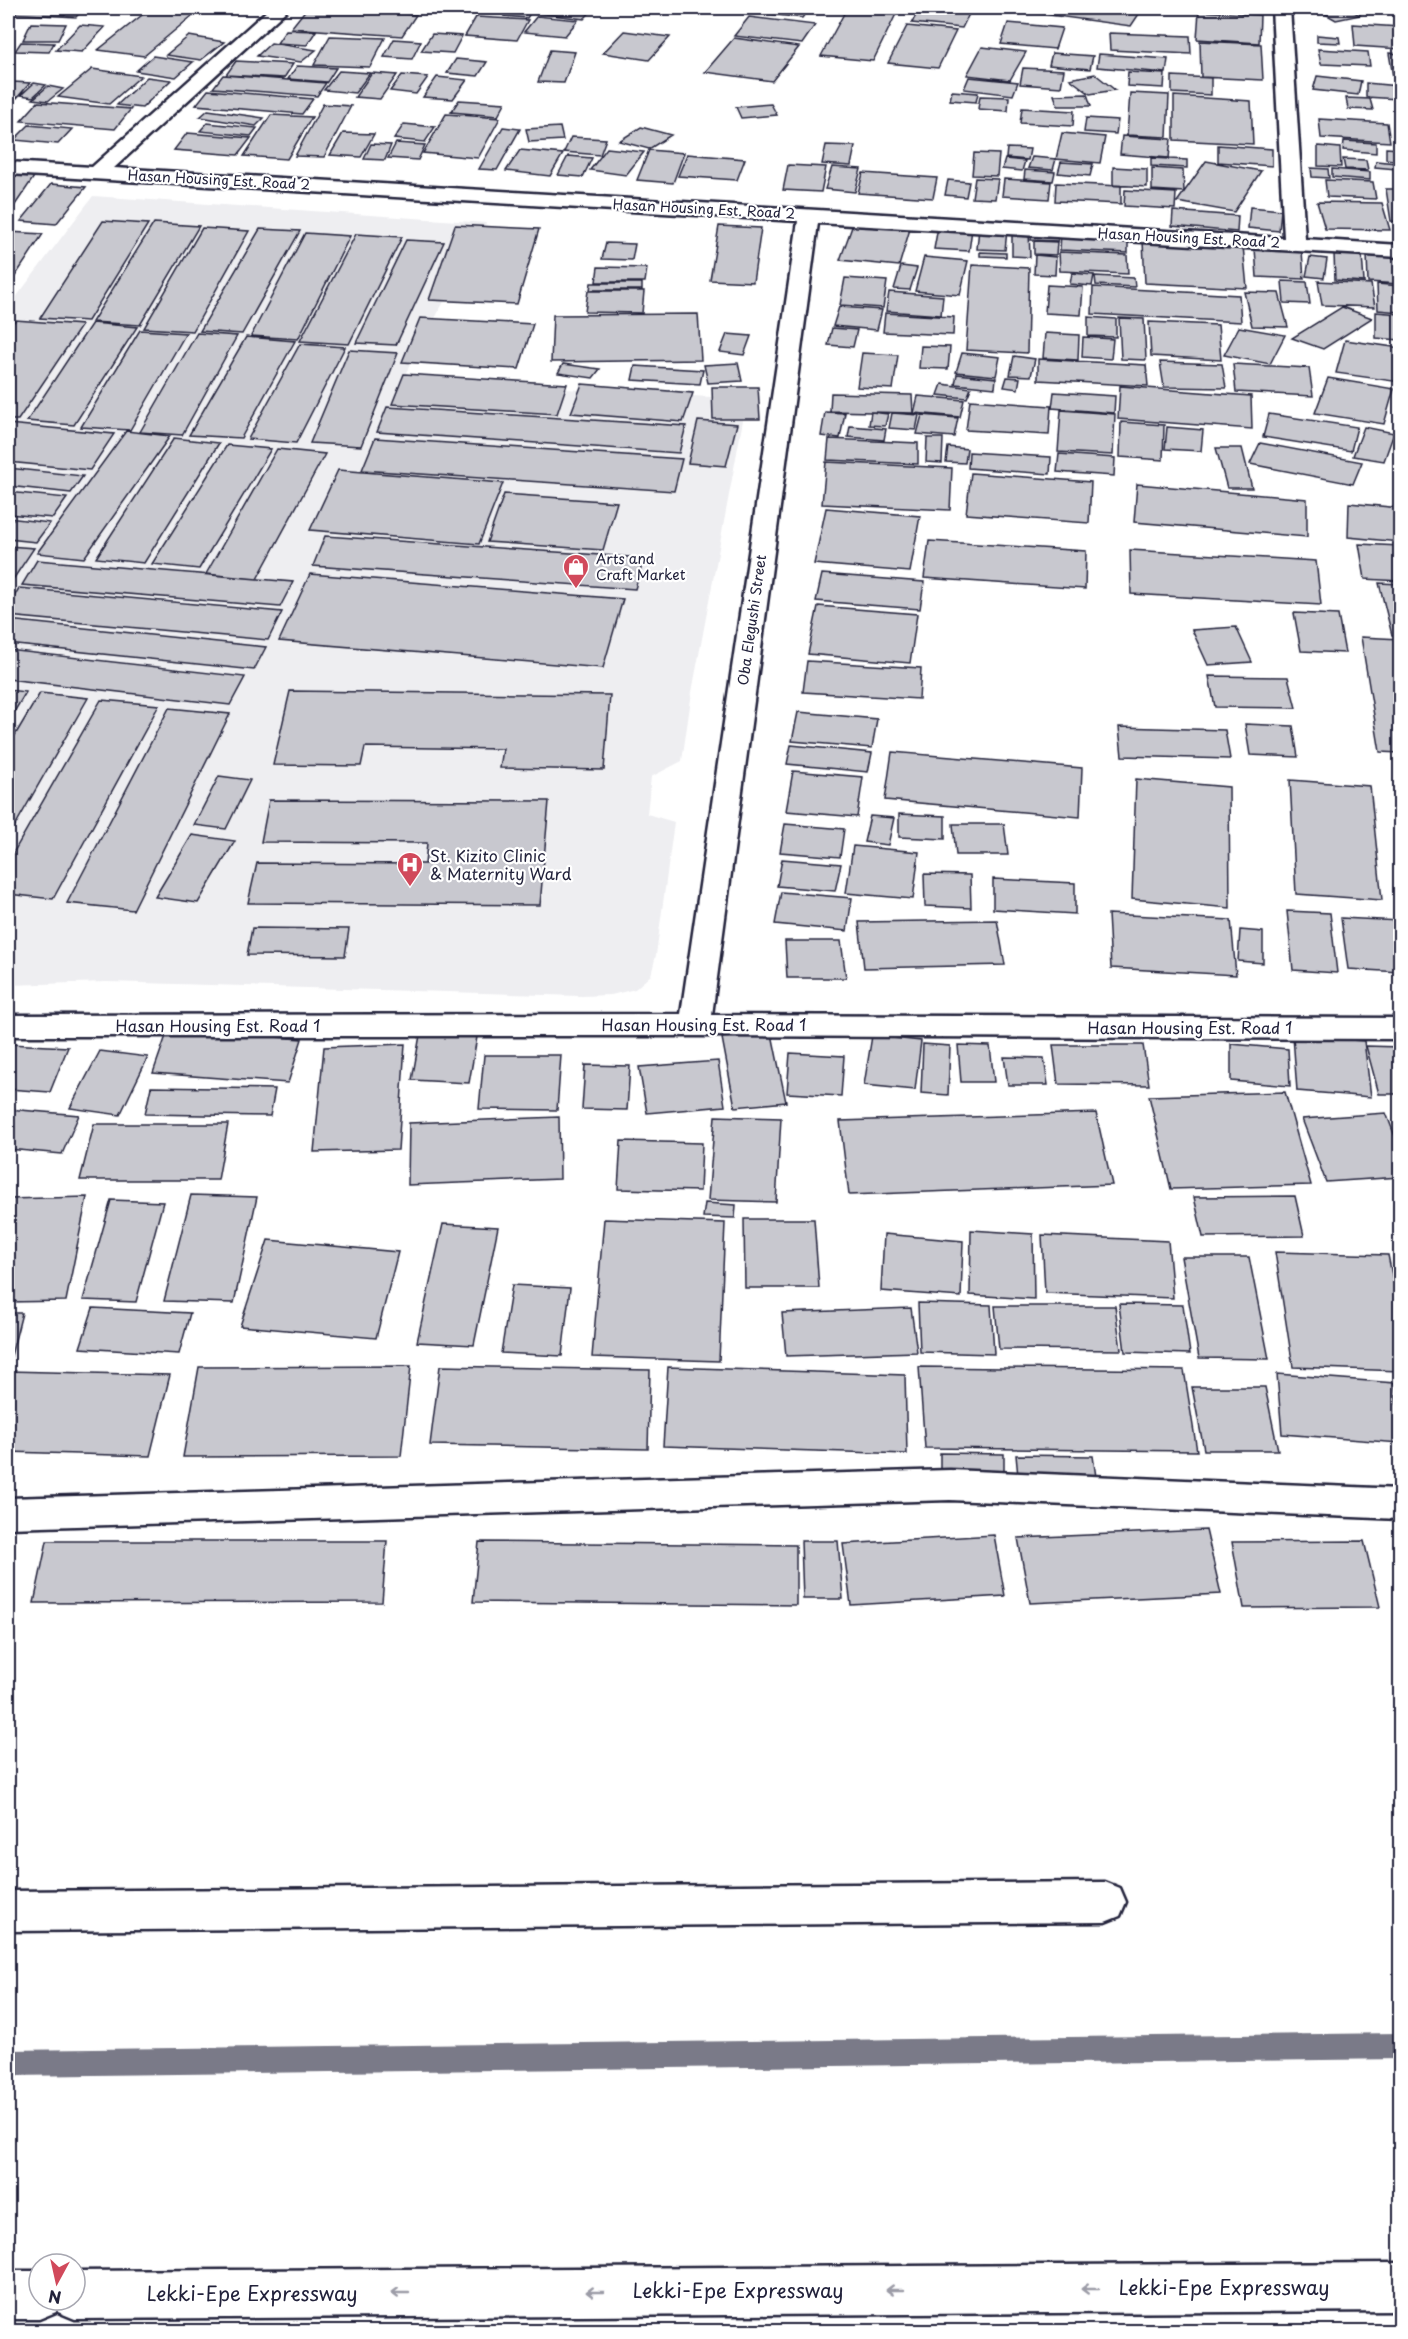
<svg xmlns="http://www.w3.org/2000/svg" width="1408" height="2339" viewBox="0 0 1408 2339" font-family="'Playpen Sans',sans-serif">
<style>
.built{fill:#eeeef1}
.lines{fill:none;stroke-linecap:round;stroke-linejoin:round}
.stream{fill:#7a7a88;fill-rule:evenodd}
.building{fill:#c8c8cf;stroke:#22223b;stroke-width:1.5}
.lane-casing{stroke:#22223b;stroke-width:5}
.street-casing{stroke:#22223b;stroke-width:5}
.highway-casing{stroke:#22223b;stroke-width:5}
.lane{fill:#fff;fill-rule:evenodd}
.street{fill:#fff;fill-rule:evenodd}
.highway{fill:#fff;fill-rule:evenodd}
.oneway{stroke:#9c9ca7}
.labels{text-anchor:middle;stroke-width:4.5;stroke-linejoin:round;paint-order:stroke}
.far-street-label{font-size:14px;fill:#22223b;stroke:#fff}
.far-poi-label{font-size:14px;fill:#22223b;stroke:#fff;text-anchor:start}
.poi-label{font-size:16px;fill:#22223b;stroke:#fff;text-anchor:start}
.street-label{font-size:16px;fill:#22223b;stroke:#fff}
.near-street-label{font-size:20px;fill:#22223b;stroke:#fff}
</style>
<rect width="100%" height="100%" fill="#fff"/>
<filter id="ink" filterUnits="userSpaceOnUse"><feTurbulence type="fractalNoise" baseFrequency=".0167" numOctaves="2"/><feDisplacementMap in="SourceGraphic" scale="12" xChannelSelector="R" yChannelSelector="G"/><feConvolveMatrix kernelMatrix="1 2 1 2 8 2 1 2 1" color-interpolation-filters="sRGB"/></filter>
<g filter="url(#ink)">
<path class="built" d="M 93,196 L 486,223 L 402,380 L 747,399 L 692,692 L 682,761 L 651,777 L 647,814 L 674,822 L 656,955 L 651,975 L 635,989 L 611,995 L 581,996 L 107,982 L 8,985 L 8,308 Z"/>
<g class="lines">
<path class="stream" d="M 1400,2033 L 1400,2059 L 8,2076 L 8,2050 Z"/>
</g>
<path class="building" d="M 8,8 L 84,8 L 76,17 L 8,13 Z
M 151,8 L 198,11 L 144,56 L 98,50 Z
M 307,8 L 322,8 L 416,15 L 402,36 L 291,28 Z
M 437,8 L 483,8 L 479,12 Z
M 542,8 L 594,8 L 584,19 L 537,13 Z
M 756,8 L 810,8 L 802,18 L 752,12 Z
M 847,8 L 898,10 L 873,61 L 821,56 Z
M 1014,8 L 1143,8 L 1131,26 L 1012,10 Z
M 1315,8 L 1347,8 L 1360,15 L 1336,20 Z
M 919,9 L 969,14 L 962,28 L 912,23 Z
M 508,10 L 531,12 L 527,18 L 504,16 Z
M 1199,11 L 1260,15 L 1259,43 L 1197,39 Z
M 537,16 L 578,20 L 565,36 L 524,32 Z
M 476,17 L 528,20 L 517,40 L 465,36 Z
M 749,17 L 815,25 L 802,44 L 734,36 Z
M 31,23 L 66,24 L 58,40 L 23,40 Z
M 1008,23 L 1062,28 L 1055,49 L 1001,44 Z
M 1353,24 L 1400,27 L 1400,49 L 1355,46 Z
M 80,25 L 105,27 L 82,52 L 56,50 Z
M 907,26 L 956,31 L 938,68 L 888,63 Z
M 286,30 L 316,31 L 307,45 L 277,43 Z
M 624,31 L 670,37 L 649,60 L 603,53 Z
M 1109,33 L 1190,36 L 1191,54 L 1110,50 Z
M 432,34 L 462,36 L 453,53 L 421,51 Z
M 1317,35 L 1339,37 L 1340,43 L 1317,42 Z
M 189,36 L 224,42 L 201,60 L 166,55 Z
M 330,36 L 385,38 L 370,67 L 314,65 Z
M 734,38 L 799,47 L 772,81 L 705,72 Z
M 394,39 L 421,41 L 412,59 L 384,57 Z
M 1200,41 L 1261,44 L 1263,80 L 1201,77 Z
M 21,42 L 54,43 L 49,52 L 15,51 Z
M 271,43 L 316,50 L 301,62 L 257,56 Z
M 982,47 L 1026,52 L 1010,80 L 967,75 Z
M 1318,49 L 1368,52 L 1370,66 L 1321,64 Z
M 550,50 L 575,52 L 564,83 L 538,82 Z
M 1052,53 L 1093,56 L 1090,69 L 1049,65 Z
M 1389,53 L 1400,54 L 1400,82 L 1394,82 Z
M 1099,54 L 1168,59 L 1166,73 L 1097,67 Z
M 153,56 L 193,62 L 176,77 L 136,71 Z
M 456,59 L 487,62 L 478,76 L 447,73 Z
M 236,61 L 293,64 L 284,78 L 226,75 Z
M 297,66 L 336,68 L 327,82 L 288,79 Z
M 1023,68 L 1064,70 L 1061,87 L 1020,84 Z
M 92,69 L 141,76 L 109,104 L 58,97 Z
M 339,71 L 370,73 L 355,93 L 324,90 Z
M 1128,72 L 1165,74 L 1164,88 L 1127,86 Z
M 372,73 L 397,75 L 380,99 L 355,97 Z
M 1095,74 L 1115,90 L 1090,94 L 1070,79 Z
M 223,75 L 326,83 L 317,96 L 213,88 Z
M 402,75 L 428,77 L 416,94 L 390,91 Z
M 1172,76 L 1211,78 L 1211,95 L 1172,93 Z
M 1317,76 L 1361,81 L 1358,95 L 1313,90 Z
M 147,77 L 171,80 L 142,108 L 117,105 Z
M 437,77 L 467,80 L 453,99 L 423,97 Z
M 969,77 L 1018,82 L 1013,95 L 964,89 Z
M 13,82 L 30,83 L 17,98 L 8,97 L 8,88 Z
M 34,83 L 46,85 L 33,97 L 21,95 Z
M 1366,83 L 1398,86 L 1398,99 L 1366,97 Z
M 48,86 L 63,89 L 48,101 L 33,99 Z
M 208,90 L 313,99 L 302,114 L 196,105 Z
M 952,91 L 978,93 L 976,102 L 950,100 Z
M 1130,93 L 1169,95 L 1167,137 L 1127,135 Z
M 1087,94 L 1091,106 L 1058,106 L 1054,95 Z
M 980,96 L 1009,97 L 1008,111 L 978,109 Z
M 1174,96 L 1251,101 L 1253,144 L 1174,140 Z
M 1346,98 L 1370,99 L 1373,110 L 1348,109 Z
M 459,100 L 505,103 L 498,116 L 451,112 Z
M 38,102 L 131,109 L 115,129 L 21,121 Z
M 323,104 L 351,106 L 324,157 L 295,156 Z
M 771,104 L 777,115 L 741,118 L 736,107 Z
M 1022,108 L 1074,111 L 1073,126 L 1020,123 Z
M 208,110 L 264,118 L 256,126 L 200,117 Z
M 446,114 L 500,118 L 478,158 L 423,153 Z
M 271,115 L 312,117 L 287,159 L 244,156 Z
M 1086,118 L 1118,120 L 1116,134 L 1084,132 Z
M 1319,119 L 1387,123 L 1390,142 L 1321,138 Z
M 207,123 L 257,128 L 251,136 L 200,131 Z
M 404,124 L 435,127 L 425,142 L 394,139 Z
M 29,125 L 72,129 L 58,144 L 14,140 Z
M 503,127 L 520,129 L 497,170 L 479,169 Z
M 560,127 L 563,140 L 529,142 L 526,129 Z
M 641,127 L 671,135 L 649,149 L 619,141 Z
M 187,133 L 251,138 L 238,155 L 174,150 Z
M 343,133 L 374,134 L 361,157 L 330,155 Z
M 1062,133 L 1105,137 L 1100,163 L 1056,159 Z
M 1122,136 L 1171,139 L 1169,158 L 1120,154 Z
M 571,137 L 606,139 L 600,155 L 564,152 Z
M 1344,141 L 1376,143 L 1376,153 L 1343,150 Z
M 396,143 L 425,145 L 418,160 L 388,158 Z
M 371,144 L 391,145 L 385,160 L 364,159 Z
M 826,145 L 855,146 L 851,166 L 822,164 Z
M 1218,145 L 1272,149 L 1272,166 L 1218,162 Z
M 1318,146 L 1340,148 L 1341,167 L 1318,166 Z
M 607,148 L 644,152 L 626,175 L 590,170 Z
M 1007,148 L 1030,149 L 1028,160 L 1006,158 Z
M 1386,148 L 1400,149 L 1400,161 L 1386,159 Z
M 520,150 L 563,154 L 550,176 L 506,171 Z
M 649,150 L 684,153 L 673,183 L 637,180 Z
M 974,153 L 999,154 L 997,176 L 972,175 Z
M 687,154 L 745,159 L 737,180 L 678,176 Z
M 568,156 L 592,158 L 583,177 L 558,175 Z
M 1032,157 L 1056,159 L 1053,170 L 1028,168 Z
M 1151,158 L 1187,160 L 1187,168 L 1151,166 Z
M 1005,159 L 1025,161 L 1022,171 L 1002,169 Z
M 1343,159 L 1366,160 L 1368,170 L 1345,169 Z
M 1206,161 L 1261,171 L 1234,212 L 1177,202 Z
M 1376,161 L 1396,163 L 1396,169 L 1375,167 Z
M 1061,162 L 1093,164 L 1090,176 L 1058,173 Z
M 788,165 L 826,167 L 821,192 L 783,190 Z
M 832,167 L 861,169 L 855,192 L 825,189 Z
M 1113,167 L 1147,169 L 1147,187 L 1113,185 Z
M 1152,168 L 1183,170 L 1184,192 L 1152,190 Z
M 1311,168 L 1328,169 L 1329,178 L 1312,177 Z
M 1332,169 L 1370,172 L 1370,180 L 1332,177 Z
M 1025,170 L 1055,172 L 1053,181 L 1024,179 Z
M 8,172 L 36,174 L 15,205 L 8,205 Z
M 863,173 L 937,178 L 933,198 L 858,193 Z
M 975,178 L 998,179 L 995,199 L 972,198 Z
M 1004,179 L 1051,182 L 1049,199 L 1002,196 Z
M 948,180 L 969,182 L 966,197 L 945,195 Z
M 1325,180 L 1373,182 L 1376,199 L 1327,197 Z
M 1056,183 L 1121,186 L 1121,204 L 1055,201 Z
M 51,184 L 86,187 L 56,224 L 21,221 Z
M 1386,189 L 1400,189 L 1400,222 L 1391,221 Z
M 1125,190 L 1176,193 L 1175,209 L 1124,206 Z
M 1317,202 L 1382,203 L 1390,230 L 1325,229 Z
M 1250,207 L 1281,210 L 1279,231 L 1248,228 Z
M 1173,211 L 1238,216 L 1237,232 L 1172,226 Z
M 103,221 L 148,224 L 88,321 L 40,318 Z
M 154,223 L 199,226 L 140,325 L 92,322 Z
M 853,224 L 910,229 L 899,266 L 840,260 Z
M 455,225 L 539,229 L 517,304 L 429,300 Z
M 719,226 L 761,228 L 753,282 L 710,280 Z
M 938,227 L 972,229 L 969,251 L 934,249 Z
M 202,228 L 249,231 L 193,331 L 144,328 Z
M 979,228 L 1007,230 L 1005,250 L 977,249 Z
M 260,229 L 300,231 L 242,334 L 200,331 Z
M 1012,231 L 1029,232 L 1030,257 L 1012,256 Z
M 1032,231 L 1058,232 L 1058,241 L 1031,240 Z
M 8,232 L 43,234 L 8,287 Z
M 1061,232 L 1128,236 L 1128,253 L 1060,250 Z
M 305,233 L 350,236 L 298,339 L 251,336 Z
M 356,234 L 402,237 L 349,344 L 300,341 Z
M 406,240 L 444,242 L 396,345 L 356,343 Z
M 1034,241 L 1057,242 L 1056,255 L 1034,254 Z
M 1143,241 L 1243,246 L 1247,288 L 1145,283 Z
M 606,243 L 635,244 L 632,260 L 602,259 Z
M 1255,248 L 1302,251 L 1304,279 L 1257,277 Z
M 980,252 L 1006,253 L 1006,257 L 980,256 Z
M 1059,252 L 1127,255 L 1128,274 L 1060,271 Z
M 1334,253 L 1362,255 L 1364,282 L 1335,280 Z
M 1367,254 L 1400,256 L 1400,284 L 1368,282 Z
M 1035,255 L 1056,257 L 1055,275 L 1034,274 Z
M 924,257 L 968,261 L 960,295 L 915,291 Z
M 1310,257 L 1327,259 L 1324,278 L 1306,276 Z
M 972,265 L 1029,268 L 1027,353 L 966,350 Z
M 901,266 L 917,268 L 910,290 L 894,289 Z
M 598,267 L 647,268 L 645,282 L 596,282 Z
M 1072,273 L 1094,275 L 1092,286 L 1070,284 Z
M 1095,276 L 1134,278 L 1135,287 L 1096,285 Z
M 845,278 L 887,281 L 883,308 L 840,305 Z
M 1282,281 L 1307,282 L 1310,304 L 1284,303 Z
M 1318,281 L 1371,284 L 1375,307 L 1322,305 Z
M 591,283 L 642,283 L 642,290 L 590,290 Z
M 1377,284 L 1400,286 L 1400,312 L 1378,310 Z
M 1047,285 L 1083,287 L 1081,315 L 1045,313 Z
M 1093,287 L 1239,295 L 1241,322 L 1092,314 Z
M 588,291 L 644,291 L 642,313 L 585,312 Z
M 889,292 L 943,296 L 941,315 L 886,311 Z
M 1244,292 L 1279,293 L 1288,327 L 1252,326 Z
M 839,307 L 882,310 L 877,330 L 833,326 Z
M 1342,307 L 1372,318 L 1323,349 L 1292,338 Z
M 1376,312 L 1400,314 L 1400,340 L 1376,338 Z
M 885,313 L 954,317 L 953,335 L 883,332 Z
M 698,314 L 701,360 L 551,362 L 553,315 Z
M 1088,317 L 1116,319 L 1116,337 L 1088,336 Z
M 420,318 L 533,324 L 519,369 L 402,362 Z
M 1119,318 L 1144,319 L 1146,360 L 1121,359 Z
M 15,320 L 82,325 L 18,420 L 8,420 L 8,331 Z
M 1149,322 L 1218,325 L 1221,360 L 1151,356 Z
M 92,323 L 137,327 L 74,425 L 27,421 Z
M 1239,327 L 1285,335 L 1270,364 L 1224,355 Z
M 832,328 L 857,330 L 853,347 L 828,345 Z
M 140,330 L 186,333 L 130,430 L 81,427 Z
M 197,333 L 237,336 L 182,435 L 140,432 Z
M 1045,333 L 1079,335 L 1078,360 L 1043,358 Z
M 727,334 L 751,336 L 744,355 L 720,352 Z
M 246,337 L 295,341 L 241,438 L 189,435 Z
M 1083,337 L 1113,339 L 1111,359 L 1082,357 Z
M 1345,340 L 1400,348 L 1400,382 L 1336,373 Z
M 300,344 L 345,347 L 296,443 L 248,439 Z
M 921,346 L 950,347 L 948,369 L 919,368 Z
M 349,350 L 398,353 L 361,446 L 310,443 Z
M 862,353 L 898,355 L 893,389 L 857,387 Z
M 962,353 L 1000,357 L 996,376 L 956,372 Z
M 1014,356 L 1035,359 L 1031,376 L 1010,375 Z
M 1038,359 L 1146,365 L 1148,386 L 1038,380 Z
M 1160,362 L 1222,364 L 1226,388 L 1164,387 Z
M 738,363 L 742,381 L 708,383 L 704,365 Z
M 563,364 L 600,369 L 593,378 L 558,373 Z
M 1233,364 L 1309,368 L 1313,396 L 1236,392 Z
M 635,366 L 703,370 L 700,384 L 632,380 Z
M 404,374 L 567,384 L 557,414 L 392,404 Z
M 957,374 L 996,378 L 995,388 L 955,384 Z
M 1007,377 L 1020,378 L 1018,389 L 1004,387 Z
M 1328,378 L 1394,389 L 1384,424 L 1315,413 Z
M 582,384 L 693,393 L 683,422 L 571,413 Z
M 942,384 L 971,388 L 967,398 L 938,395 Z
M 1120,386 L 1251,396 L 1252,429 L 1118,419 Z
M 712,387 L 758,387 L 760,419 L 713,419 Z
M 1054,392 L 1115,396 L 1114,413 L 1052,408 Z
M 831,393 L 912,395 L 913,413 L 830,411 Z
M 918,396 L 964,400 L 960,417 L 914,413 Z
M 970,400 L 1051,406 L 1049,435 L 966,430 Z
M 387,407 L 686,426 L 679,453 L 377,432 Z
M 1061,410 L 1115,414 L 1113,455 L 1058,452 Z
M 825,412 L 845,413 L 840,438 L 821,436 Z
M 871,412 L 888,414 L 885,426 L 869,425 Z
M 892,413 L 919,415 L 916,430 L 889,428 Z
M 1269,414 L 1357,427 L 1351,451 L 1263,437 Z
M 922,415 L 958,418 L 954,437 L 917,434 Z
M 698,421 L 737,424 L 726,466 L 688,463 Z
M 1121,422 L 1164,425 L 1163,460 L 1120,457 Z
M 8,424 L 114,434 L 90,470 L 8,462 Z
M 850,426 L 886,429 L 884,440 L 848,437 Z
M 1167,427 L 1203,430 L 1201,451 L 1165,449 Z
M 1364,427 L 1394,433 L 1384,461 L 1353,456 Z
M 126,431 L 170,436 L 84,558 L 37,553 Z
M 174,438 L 219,443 L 144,563 L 96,558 Z
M 375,438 L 682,459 L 674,491 L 362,470 Z
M 927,438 L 943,438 L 942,463 L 926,462 Z
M 829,439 L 918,443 L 918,464 L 827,460 Z
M 1260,443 L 1362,462 L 1353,484 L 1250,464 Z
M 227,445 L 271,449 L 199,569 L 152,564 Z
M 948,447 L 967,449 L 965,463 L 946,462 Z
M 1216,448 L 1242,448 L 1252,488 L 1227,488 Z
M 277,449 L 325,454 L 257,579 L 206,574 Z
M 969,452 L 1051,457 L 1050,474 L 968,468 Z
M 1059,454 L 1115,458 L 1114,476 L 1057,472 Z
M 826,462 L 952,468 L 950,510 L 822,504 Z
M 8,468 L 83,476 L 71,493 L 8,486 Z
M 338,470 L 503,483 L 479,544 L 310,530 Z
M 971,473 L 1091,482 L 1089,523 L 966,514 Z
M 1137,484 L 1307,499 L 1307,537 L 1134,522 Z
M 8,492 L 67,498 L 53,518 L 8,514 Z
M 504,494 L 617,502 L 603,550 L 487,542 Z
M 1349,503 L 1400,508 L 1400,542 L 1348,537 Z
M 826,508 L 920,516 L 910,572 L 814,564 Z
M 8,518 L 50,523 L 36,542 L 8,539 Z
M 325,536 L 644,558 L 635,589 L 313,566 Z
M 929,541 L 1086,551 L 1085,589 L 924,578 Z
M 1359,544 L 1400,546 L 1400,581 L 1365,579 Z
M 8,546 L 34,548 L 8,587 Z
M 1130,550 L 1316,561 L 1321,605 L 1131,594 Z
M 37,560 L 293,582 L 280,607 L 22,585 Z
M 310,574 L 623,599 L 603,668 L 279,641 Z
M 822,574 L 924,582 L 920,609 L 816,601 Z
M 1379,583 L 1400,584 L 1400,635 L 1392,635 Z
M 19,588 L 282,612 L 268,640 L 8,616 L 8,607 Z
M 818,606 L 917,614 L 910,663 L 808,654 Z
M 1294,613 L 1338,615 L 1345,653 L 1301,651 Z
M 8,620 L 266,647 L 254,670 L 8,644 Z
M 1236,627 L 1252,662 L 1208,665 L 1192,630 Z
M 1361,637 L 1400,639 L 1400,753 L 1380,752 Z
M 8,650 L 245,677 L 230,705 L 8,679 Z
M 807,661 L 921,668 L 919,699 L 803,692 Z
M 1209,676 L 1288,677 L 1296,708 L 1215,707 Z
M 8,690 L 26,692 L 8,722 Z
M 290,691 L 610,695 L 604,770 L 500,768 L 503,749 L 365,747 L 361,766 L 273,765 Z
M 40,693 L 88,698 L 8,838 L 8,747 Z
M 101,700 L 159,705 L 53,899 L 8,894 L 8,862 Z
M 169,708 L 230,714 L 133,910 L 67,903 Z
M 798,712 L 877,719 L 872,748 L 792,741 Z
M 1245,724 L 1293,726 L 1298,757 L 1250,755 Z
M 1119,727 L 1225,730 L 1230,759 L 1122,756 Z
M 791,745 L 872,753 L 868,772 L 787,764 Z
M 892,752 L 1082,768 L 1080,817 L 885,800 Z
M 793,771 L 863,777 L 857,817 L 786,811 Z
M 219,776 L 250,780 L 226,829 L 194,825 Z
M 1136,779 L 1229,787 L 1230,908 L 1132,899 Z
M 1290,780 L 1370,786 L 1382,900 L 1296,894 Z
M 269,800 L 549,801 L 540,905 L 248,903 L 257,863 L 425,864 L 427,843 L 261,842 Z
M 899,814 L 945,816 L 945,839 L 899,837 Z
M 870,816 L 894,818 L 888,845 L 864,842 Z
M 785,824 L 844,829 L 840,857 L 780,852 Z
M 953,824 L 1004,824 L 1008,855 L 956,855 Z
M 192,835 L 235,841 L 198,903 L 155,897 Z
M 853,846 L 919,852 L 913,899 L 846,893 Z
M 782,859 L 841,864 L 835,891 L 777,886 Z
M 924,874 L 970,875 L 971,908 L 925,906 Z
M 993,879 L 1075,883 L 1075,914 L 993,909 Z
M 781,892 L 852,898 L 847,931 L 775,924 Z
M 1287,911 L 1330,913 L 1337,973 L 1293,970 Z
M 1108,914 L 1231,920 L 1236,975 L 1111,968 Z
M 1341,918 L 1400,921 L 1400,972 L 1348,969 Z
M 997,920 L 1005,965 L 864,968 L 859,922 Z
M 252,928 L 349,929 L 345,956 L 247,955 Z
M 1240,930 L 1263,932 L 1263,963 L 1238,961 Z
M 785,941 L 841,941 L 846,978 L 787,978 Z
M 168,1030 L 302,1039 L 288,1083 L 153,1073 Z
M 772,1034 L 786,1102 L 735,1107 L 722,1038 Z
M 420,1035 L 477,1037 L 469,1083 L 412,1080 Z
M 872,1036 L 921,1041 L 915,1090 L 864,1085 Z
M 1293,1036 L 1364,1041 L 1371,1097 L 1297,1091 Z
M 8,1044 L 68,1047 L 50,1092 L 8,1089 Z
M 405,1044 L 398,1150 L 314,1152 L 324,1047 Z
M 923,1044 L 950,1046 L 948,1095 L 921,1093 Z
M 1231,1044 L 1288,1049 L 1290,1086 L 1231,1081 Z
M 958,1045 L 990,1046 L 994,1082 L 961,1082 Z
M 1053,1045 L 1143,1045 L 1149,1085 L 1058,1084 Z
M 1366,1046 L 1400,1047 L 1400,1094 L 1379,1094 Z
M 100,1051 L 148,1057 L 120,1115 L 70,1108 Z
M 790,1053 L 844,1056 L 841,1096 L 787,1093 Z
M 484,1055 L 561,1055 L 557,1110 L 479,1109 Z
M 1004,1057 L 1044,1058 L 1048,1085 L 1008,1085 Z
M 718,1061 L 725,1106 L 647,1113 L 639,1067 Z
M 585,1065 L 630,1066 L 627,1110 L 582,1109 Z
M 151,1087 L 275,1089 L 270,1116 L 145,1114 Z
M 1285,1092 L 1311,1185 L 1171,1189 L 1149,1096 Z
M 8,1109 L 79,1115 L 62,1154 L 8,1149 Z
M 1096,1113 L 1112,1185 L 849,1195 L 840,1121 Z
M 1386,1113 L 1400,1149 L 1400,1177 L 1326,1182 L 1302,1119 Z
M 715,1116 L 781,1118 L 776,1202 L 708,1200 Z
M 559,1117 L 560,1179 L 408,1185 L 409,1123 Z
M 94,1124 L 228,1124 L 218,1180 L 80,1180 Z
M 621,1141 L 702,1143 L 700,1191 L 618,1189 Z
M 191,1195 L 257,1197 L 234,1303 L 164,1301 Z
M 1295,1196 L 1304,1236 L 1203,1237 L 1194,1197 Z
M 87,1197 L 66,1301 L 8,1302 L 8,1199 Z
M 111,1200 L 163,1202 L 136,1302 L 83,1300 Z
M 705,1203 L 736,1205 L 735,1218 L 703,1217 Z
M 604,1219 L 725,1223 L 719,1361 L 592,1357 Z
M 744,1219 L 814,1219 L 819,1288 L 745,1288 Z
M 443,1224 L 498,1227 L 474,1345 L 417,1342 Z
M 971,1230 L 1033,1234 L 1034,1299 L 970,1295 Z
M 884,1234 L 963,1241 L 961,1297 L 881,1291 Z
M 1042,1235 L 1168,1241 L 1173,1298 L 1045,1293 Z
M 268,1240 L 398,1252 L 376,1338 L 240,1326 Z
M 1275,1252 L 1388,1255 L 1400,1315 L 1400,1371 L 1293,1367 Z
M 1181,1257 L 1249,1257 L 1269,1359 L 1199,1358 Z
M 512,1285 L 570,1288 L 562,1356 L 501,1353 Z
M 918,1303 L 991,1305 L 994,1354 L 920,1352 Z
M 1119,1304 L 1183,1305 L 1190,1354 L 1125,1352 Z
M 995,1306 L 1115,1306 L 1121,1350 L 999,1349 Z
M 93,1308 L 190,1313 L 179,1354 L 80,1348 Z
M 911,1308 L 917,1352 L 786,1356 L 782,1313 Z
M 8,1313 L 22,1313 L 10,1360 L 8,1360 Z
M 411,1366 L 401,1456 L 183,1457 L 199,1367 Z
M 440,1366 L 650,1370 L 648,1449 L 430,1445 Z
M 668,1367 L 905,1375 L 907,1454 L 663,1446 Z
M 919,1367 L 1184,1370 L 1197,1451 L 925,1448 Z
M 8,1371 L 170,1375 L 150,1456 L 8,1452 Z
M 1277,1374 L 1395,1383 L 1400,1443 L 1282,1434 Z
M 1192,1387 L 1265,1387 L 1278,1450 L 1204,1450 Z
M 940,1453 L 1004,1454 L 1004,1478 L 940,1477 Z
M 1016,1455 L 1093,1456 L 1096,1477 L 1018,1476 Z
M 1206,1530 L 1221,1594 L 1030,1603 L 1018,1538 Z
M 994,1535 L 1005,1596 L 851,1605 L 843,1544 Z
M 47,1541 L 387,1541 L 382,1602 L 34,1603 Z
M 801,1541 L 838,1541 L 843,1599 L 803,1599 Z
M 1364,1541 L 1380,1607 L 1244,1608 L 1232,1542 Z
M 479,1542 L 796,1545 L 796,1605 L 473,1602 Z"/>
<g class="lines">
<defs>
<path id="lane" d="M 950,1470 L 1400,1489 L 1400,1519 L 950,1500 L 8,1528 L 8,1498 Z
M 1105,1882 L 1120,1888 L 1126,1902 L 1120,1916 L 1105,1922 L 8,1931 L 8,1891 Z"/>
<path id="street" d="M 270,8 L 289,8 L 114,168 L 1284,238 L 1272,8 L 1290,8 L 1305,239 L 1400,245 L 1400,257 L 818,223 L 712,1015 L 1400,1018 L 1400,1039 L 695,1036 L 8,1036 L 8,1015 L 681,1014 L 798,221 L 8,174 L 8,162 L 92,167 Z"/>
<path id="highway" d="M 1400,2263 L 1400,2311 L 75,2319 L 58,2312 L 57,2309 L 56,2312 L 39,2319 L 8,2319 L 8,2271 L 39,2271 L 39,2300 L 75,2300 L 75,2271 Z"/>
</defs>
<use href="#lane" class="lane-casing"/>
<use href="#street" class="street-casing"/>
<use href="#highway" class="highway-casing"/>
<use href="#lane" class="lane"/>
<use href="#street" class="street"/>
<use href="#highway" class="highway"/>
</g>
<defs><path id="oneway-shaft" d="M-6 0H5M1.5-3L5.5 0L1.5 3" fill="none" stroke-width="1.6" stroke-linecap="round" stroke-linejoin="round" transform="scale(1.5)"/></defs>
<g class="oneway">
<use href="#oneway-shaft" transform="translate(1090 2289) rotate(180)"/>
<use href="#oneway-shaft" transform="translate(895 2290) rotate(180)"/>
<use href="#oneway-shaft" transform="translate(595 2292) rotate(180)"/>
<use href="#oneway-shaft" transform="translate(400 2293) rotate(180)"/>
</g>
</g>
<defs>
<symbol id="shop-pin" viewBox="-11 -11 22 30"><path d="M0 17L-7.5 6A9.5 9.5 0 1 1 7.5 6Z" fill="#d1495b" stroke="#fff"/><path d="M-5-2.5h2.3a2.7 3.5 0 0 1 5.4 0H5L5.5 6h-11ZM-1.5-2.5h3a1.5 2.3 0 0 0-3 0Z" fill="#fff"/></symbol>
<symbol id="hospital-pin" viewBox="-11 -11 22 30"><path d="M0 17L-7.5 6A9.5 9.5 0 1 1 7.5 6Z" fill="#d1495b" stroke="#fff"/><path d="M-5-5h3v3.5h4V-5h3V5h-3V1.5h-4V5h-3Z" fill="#fff"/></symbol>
</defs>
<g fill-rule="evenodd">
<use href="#shop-pin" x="561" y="552" width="30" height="40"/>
<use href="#hospital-pin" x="395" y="850" width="30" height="40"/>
</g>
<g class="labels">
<g class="far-street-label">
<text transform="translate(219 180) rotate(3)" y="5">Hasan Housing Est. Road 2</text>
<text transform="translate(704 209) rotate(3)" y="5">Hasan Housing Est. Road 2</text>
<text transform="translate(1189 238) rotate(3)" y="5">Hasan Housing Est. Road 2</text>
<text transform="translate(752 620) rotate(-82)" y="5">Oba Elegushi Street</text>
</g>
<g class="far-poi-label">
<text x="596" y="564">Arts and<tspan x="596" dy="16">Craft Market</tspan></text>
</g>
<g class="poi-label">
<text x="430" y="862">St. Kizito Clinic<tspan x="430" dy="18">&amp; Maternity Ward</tspan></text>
</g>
<g class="street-label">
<text x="704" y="1031">Hasan Housing Est. Road 1</text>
<text x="218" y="1032">Hasan Housing Est. Road 1</text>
<text x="1190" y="1034">Hasan Housing Est. Road 1</text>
</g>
<g class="near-street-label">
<text x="1224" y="2295">Lekki-Epe Expressway</text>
<text x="738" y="2298">Lekki-Epe Expressway</text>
<text x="252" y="2301">Lekki-Epe Expressway</text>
</g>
</g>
<rect width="1408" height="2339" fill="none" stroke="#fff" stroke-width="30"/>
<rect x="15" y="15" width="1378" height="2309" fill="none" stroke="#22223b" stroke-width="2" filter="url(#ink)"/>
<g transform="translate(57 2282) rotate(188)"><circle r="28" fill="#ffffff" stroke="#a7a7b1" stroke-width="1.5"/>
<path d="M0-4.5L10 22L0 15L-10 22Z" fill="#d1495b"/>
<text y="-9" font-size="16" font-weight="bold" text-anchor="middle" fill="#22223b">N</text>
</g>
</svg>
